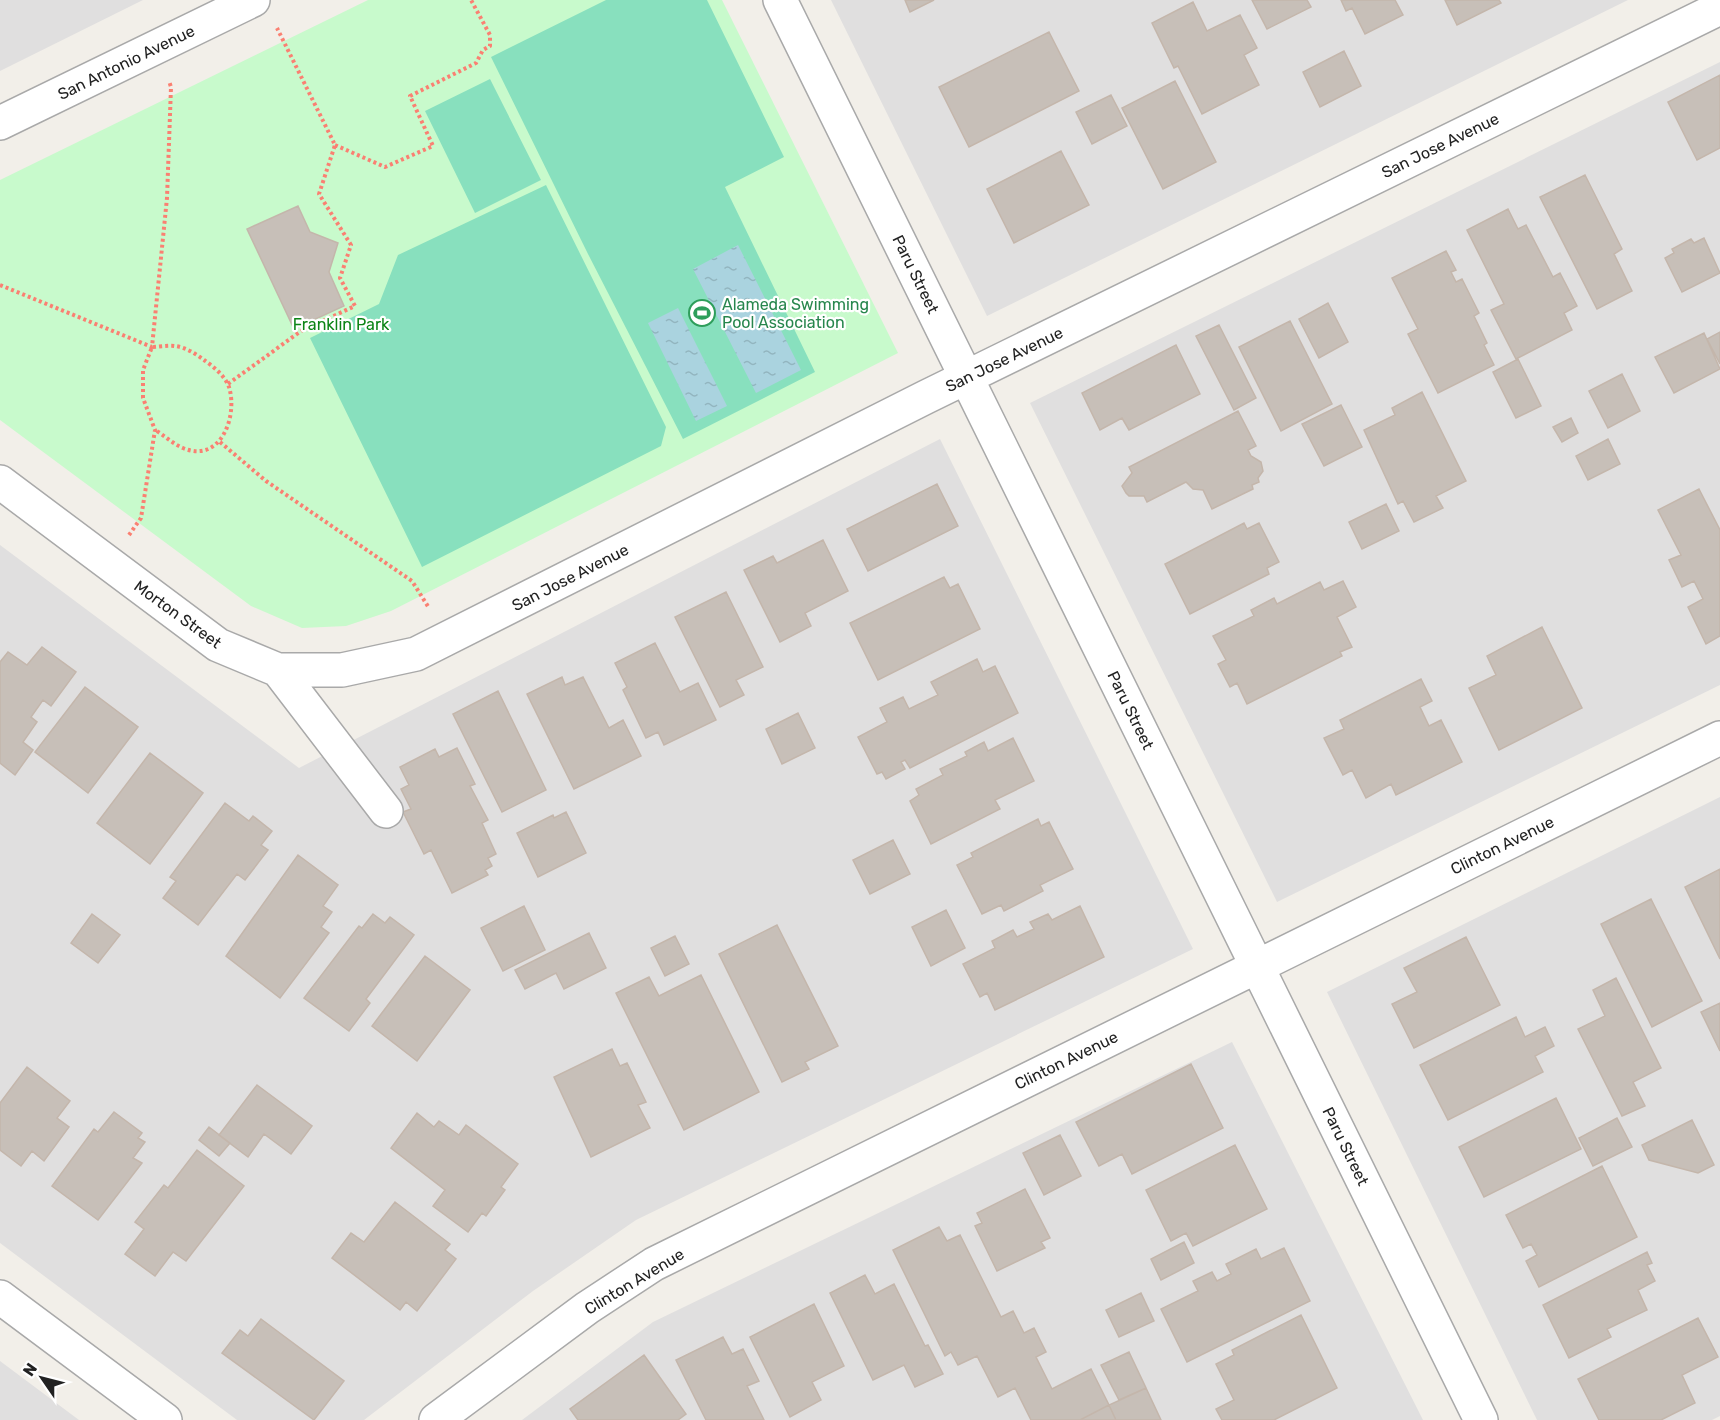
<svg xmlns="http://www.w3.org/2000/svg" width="1720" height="1420" viewBox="0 0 1720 1420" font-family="Rubik,sans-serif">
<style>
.residential{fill:#e0dfdf}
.park{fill:#c8facc}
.pitch{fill:#88e0be}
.water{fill:url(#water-ripples)}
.building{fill:#c7bfb8;stroke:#c4b6ab;stroke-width:1.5}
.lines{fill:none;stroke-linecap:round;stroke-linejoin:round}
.minor-casing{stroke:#a9a9a9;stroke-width:36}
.path{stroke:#fa8072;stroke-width:4;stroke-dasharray:3 3;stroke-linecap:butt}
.minor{stroke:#fff;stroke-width:33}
.labels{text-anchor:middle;stroke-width:4.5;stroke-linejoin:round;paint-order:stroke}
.street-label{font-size:16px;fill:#222;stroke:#fff}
.leisure-label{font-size:16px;fill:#27864d;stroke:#fff;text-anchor:start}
.park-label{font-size:16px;fill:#0c8416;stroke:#fff}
</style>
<defs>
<pattern id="water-ripples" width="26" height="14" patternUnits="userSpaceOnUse" patternTransform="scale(1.5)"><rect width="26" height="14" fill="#aad3df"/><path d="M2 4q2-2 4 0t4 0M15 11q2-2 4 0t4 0" fill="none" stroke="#92b5bf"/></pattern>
</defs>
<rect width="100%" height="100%" fill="#f2efe9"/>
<path class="residential" d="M 0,0 L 143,0 L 0,71 Z
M 831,0 L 1628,0 L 987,316 Z
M 1720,62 L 1720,685 L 1277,902 L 1030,403 Z
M 940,439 L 1193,949 L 636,1220 L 533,1291 L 364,1420 L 237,1420 L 0,1243 L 0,545 L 299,768 Z
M 1720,797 L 1720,1416 L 1712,1420 L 1537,1420 L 1327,992 Z
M 1232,1042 L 1423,1420 L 522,1420 L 653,1322 Z
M 0,1361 L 79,1420 L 0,1420 Z"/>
<path class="park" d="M 368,0 L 722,0 L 898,353 L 391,611 L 346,626 L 302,628 L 251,606 L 0,420 L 0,180 Z"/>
<path class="pitch" d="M 606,0 L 707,0 L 784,157 L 725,187 L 815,372 L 683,439 L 588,254 L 491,57 Z
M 490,79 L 541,180 L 475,213 L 425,111 Z
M 546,185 L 666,427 L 661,446 L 422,567 L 310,338 L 379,304 L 398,255 Z"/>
<path class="water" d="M 738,245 L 801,370 L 756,393 L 693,269 Z
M 678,308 L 727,406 L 696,421 L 648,323 Z"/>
<path class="building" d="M 905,0 L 934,0 L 910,12 Z
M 1252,0 L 1307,0 L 1311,7 L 1267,29 Z
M 1341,0 L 1395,0 L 1403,15 L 1365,34 L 1352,8 L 1346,11 Z
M 1445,0 L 1499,0 L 1501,3 L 1457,25 Z
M 1193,2 L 1207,31 L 1240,15 L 1257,48 L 1244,55 L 1259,85 L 1202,114 L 1178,66 L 1174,68 L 1152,23 Z
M 1049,32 L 1079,91 L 969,147 L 939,87 Z
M 1344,51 L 1361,86 L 1320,107 L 1303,72 Z
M 1720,75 L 1720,148 L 1697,160 L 1668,102 Z
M 1175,81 L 1216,162 L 1163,189 L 1122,108 Z
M 1111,95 L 1127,126 L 1092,144 L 1076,112 Z
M 1061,151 L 1089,205 L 1014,243 L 987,189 Z
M 1585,175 L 1622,249 L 1614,254 L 1632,291 L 1597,309 L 1540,197 Z
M 298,206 L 310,232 L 338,243 L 329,272 L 344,306 L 294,329 L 247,229 Z
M 1508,209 L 1518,229 L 1526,225 L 1553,277 L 1560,273 L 1577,306 L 1564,313 L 1572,330 L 1516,359 L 1491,310 L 1504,304 L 1467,230 Z
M 1704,238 L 1720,273 L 1682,292 L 1665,258 L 1674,253 L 1672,249 L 1691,239 L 1694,243 Z
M 1446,251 L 1456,270 L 1451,272 L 1456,282 L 1462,279 L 1479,313 L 1474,316 L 1487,343 L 1484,345 L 1494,365 L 1438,393 L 1408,334 L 1418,329 L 1392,278 Z
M 1328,303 L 1348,342 L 1319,358 L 1299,319 Z
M 1290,321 L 1332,404 L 1281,431 L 1239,347 Z
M 1219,325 L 1256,398 L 1234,410 L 1196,336 Z
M 1720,332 L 1720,364 L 1707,339 Z
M 1704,333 L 1720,369 L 1674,393 L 1655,357 Z
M 1176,345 L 1200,394 L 1129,430 L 1122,418 L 1100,430 L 1082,393 Z
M 1518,359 L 1541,406 L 1516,418 L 1493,372 Z
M 1622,374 L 1640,411 L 1608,428 L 1589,391 Z
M 1422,392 L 1466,481 L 1436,496 L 1443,508 L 1414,522 L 1403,501 L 1398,504 L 1364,430 L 1395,415 L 1392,408 Z
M 1341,405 L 1362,447 L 1324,466 L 1302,424 Z
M 1238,411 L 1256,446 L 1248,450 L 1251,456 L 1261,462 L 1263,471 L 1258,478 L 1259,482 L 1252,485 L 1253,489 L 1212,509 L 1203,490 L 1193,489 L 1186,482 L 1147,502 L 1144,496 L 1129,496 L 1126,493 L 1122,486 L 1132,473 L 1129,467 Z
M 1571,418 L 1578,433 L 1562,442 L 1553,427 Z
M 1608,439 L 1620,464 L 1588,480 L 1576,456 Z
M 937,484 L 958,526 L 868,571 L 847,529 Z
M 1699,489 L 1720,530 L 1720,636 L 1706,644 L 1688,607 L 1703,599 L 1694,581 L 1682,587 L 1669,560 L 1681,555 L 1658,510 Z
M 1386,504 L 1399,531 L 1362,549 L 1349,522 Z
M 1244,523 L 1247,529 L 1259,523 L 1279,562 L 1267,568 L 1269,574 L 1190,614 L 1165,564 Z
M 823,540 L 848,591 L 805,613 L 811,626 L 780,642 L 744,570 L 773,556 L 777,563 Z
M 944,577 L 950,588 L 958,584 L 980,629 L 878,680 L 850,623 Z
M 1343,581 L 1356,607 L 1337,617 L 1352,647 L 1340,652 L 1342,656 L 1247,704 L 1237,683 L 1230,687 L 1218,664 L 1226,660 L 1213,636 L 1254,616 L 1251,610 L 1274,598 L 1277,604 L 1320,582 L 1324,590 Z
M 726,592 L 763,667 L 736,680 L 744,695 L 720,707 L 675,617 Z
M 1542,627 L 1582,708 L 1499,750 L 1469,688 L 1496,675 L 1487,656 Z
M 655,643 L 680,692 L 698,683 L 716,720 L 664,745 L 658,732 L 646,738 L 623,690 L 627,687 L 615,663 Z
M 42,647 L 76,672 L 51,706 L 43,700 L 31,717 L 37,722 L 23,742 L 33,750 L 15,775 L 0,763 L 0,662 L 8,652 L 27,665 Z
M 977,659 L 983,672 L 995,666 L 1018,713 L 910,768 L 905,760 L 901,762 L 905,769 L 886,779 L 882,772 L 877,774 L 858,737 L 887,722 L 880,708 L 903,697 L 909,709 L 938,695 L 931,682 Z
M 562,677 L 565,685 L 583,677 L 609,728 L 623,720 L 641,756 L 574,789 L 527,694 Z
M 1421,679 L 1432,701 L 1420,707 L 1429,726 L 1441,720 L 1462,762 L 1396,795 L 1391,784 L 1366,798 L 1352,770 L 1343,775 L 1324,738 L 1344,729 L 1340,720 Z
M 85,687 L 138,727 L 88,793 L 35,752 Z
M 498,691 L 546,790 L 502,812 L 453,714 Z
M 798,713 L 815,748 L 782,764 L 766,729 Z
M 1013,738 L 1034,781 L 995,800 L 1000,809 L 931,844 L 910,801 L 919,795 L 916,789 L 943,775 L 940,769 L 967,756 L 965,752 L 984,742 L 988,751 Z
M 457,748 L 475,784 L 470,786 L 488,820 L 482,823 L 496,854 L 488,858 L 492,866 L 485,870 L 488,875 L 452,893 L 431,850 L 424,854 L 403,812 L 411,809 L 401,789 L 409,785 L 400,767 L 435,749 L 439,757 Z
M 150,753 L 203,793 L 150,864 L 97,823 Z
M 225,803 L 249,821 L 253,816 L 272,831 L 261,845 L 268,850 L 245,880 L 237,874 L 198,925 L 163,898 L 176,881 L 170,877 Z
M 566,812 L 586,853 L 538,877 L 517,833 L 553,815 L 554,818 Z
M 1038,819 L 1041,826 L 1049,822 L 1073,869 L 1040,885 L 1043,891 L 1004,911 L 1001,905 L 982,914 L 957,865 L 973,857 L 971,853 Z
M 893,840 L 910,874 L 870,894 L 853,860 Z
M 298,855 L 338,885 L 323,906 L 332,912 L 321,927 L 329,933 L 280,998 L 226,956 Z
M 1720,869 L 1720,959 L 1685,887 Z
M 1651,899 L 1702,1001 L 1652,1027 L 1601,924 Z
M 524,906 L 545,950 L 503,971 L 481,928 Z
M 1080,906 L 1104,957 L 995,1010 L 987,993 L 980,997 L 963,964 L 995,948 L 992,941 L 1013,930 L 1017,937 L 1034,929 L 1030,922 L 1048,914 L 1052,920 Z
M 946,910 L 965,948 L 931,966 L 912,927 Z
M 92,914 L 120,935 L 98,963 L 71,943 Z
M 373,914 L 385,923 L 390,917 L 414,935 L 366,999 L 370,1003 L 349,1031 L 304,998 L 359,926 L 362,928 Z
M 777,925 L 838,1046 L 805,1062 L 809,1069 L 782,1082 L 719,954 Z
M 589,933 L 606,968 L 564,989 L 556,973 L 525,989 L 515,970 Z
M 675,936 L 689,964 L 665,976 L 651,948 Z
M 1466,937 L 1500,1005 L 1414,1048 L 1392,1004 L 1417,992 L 1404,968 Z
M 425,956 L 470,990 L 417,1061 L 372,1026 Z
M 701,975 L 759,1092 L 684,1130 L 616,993 L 649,977 L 659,996 Z
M 1616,978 L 1661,1068 L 1633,1082 L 1645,1106 L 1622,1116 L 1578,1029 L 1605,1016 L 1593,990 Z
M 1720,1003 L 1720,1051 L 1701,1012 Z
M 1516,1017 L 1525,1037 L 1545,1027 L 1554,1046 L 1535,1056 L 1543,1072 L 1448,1120 L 1420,1065 Z
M 612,1049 L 620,1066 L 627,1063 L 646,1102 L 638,1105 L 650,1128 L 591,1157 L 554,1077 Z
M 1191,1064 L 1223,1128 L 1132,1174 L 1122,1154 L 1099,1166 L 1076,1122 Z
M 27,1067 L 70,1101 L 57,1118 L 69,1127 L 44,1161 L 32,1151 L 21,1166 L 0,1150 L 0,1103 Z
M 257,1085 L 312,1126 L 291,1154 L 264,1134 L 248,1157 L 219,1135 Z
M 1556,1098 L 1581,1149 L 1484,1197 L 1459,1147 Z
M 114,1112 L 142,1133 L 138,1138 L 145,1142 L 133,1158 L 142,1163 L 98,1220 L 52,1186 L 94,1129 L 98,1132 Z
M 417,1113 L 434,1127 L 439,1121 L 459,1135 L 466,1125 L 518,1164 L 501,1187 L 505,1190 L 486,1216 L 482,1213 L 468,1232 L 433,1206 L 445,1190 L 391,1148 Z
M 1617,1118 L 1632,1147 L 1593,1166 L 1579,1138 Z
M 1692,1120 L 1714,1165 L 1698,1173 L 1649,1160 L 1642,1145 Z
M 209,1127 L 230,1143 L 219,1156 L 199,1140 Z
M 1060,1135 L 1081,1176 L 1044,1195 L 1023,1153 Z
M 1235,1145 L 1267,1209 L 1193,1246 L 1186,1233 L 1171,1241 L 1146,1190 Z
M 197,1150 L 244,1186 L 186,1261 L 173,1252 L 155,1276 L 125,1254 L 144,1229 L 135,1222 L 164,1185 L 168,1188 Z
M 1602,1166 L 1637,1237 L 1539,1287 L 1526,1261 L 1537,1255 L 1531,1244 L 1523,1248 L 1506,1215 Z
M 1025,1189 L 1050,1238 L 1041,1242 L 1045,1248 L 997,1271 L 975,1226 L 982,1223 L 977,1213 Z
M 395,1202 L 450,1244 L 445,1250 L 456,1259 L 417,1311 L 406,1302 L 400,1310 L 332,1258 L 351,1233 L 364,1242 Z
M 939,1227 L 947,1241 L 960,1235 L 1001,1317 L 1013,1311 L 1024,1333 L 1034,1328 L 1046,1352 L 1036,1357 L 1052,1389 L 1091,1369 L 1109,1405 L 1080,1420 L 1031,1420 L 1015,1388 L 998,1397 L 977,1356 L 958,1365 L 951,1352 L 945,1356 L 893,1250 Z
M 1184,1242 L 1194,1263 L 1161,1280 L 1151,1259 Z
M 1284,1248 L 1310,1301 L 1187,1362 L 1161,1309 L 1198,1291 L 1193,1281 L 1212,1272 L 1217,1281 L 1231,1274 L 1226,1264 L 1256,1249 L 1261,1259 Z
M 1647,1252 L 1652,1263 L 1647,1265 L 1655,1281 L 1638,1290 L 1647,1310 L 1607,1329 L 1611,1337 L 1569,1358 L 1543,1305 Z
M 865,1275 L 875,1294 L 894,1284 L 925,1346 L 928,1345 L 943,1374 L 915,1387 L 904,1365 L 873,1380 L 830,1293 Z
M 1141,1293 L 1154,1321 L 1119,1337 L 1106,1310 Z
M 814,1304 L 844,1366 L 812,1382 L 821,1400 L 790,1417 L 750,1337 Z
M 1301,1315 L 1337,1388 L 1274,1420 L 1222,1420 L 1216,1409 L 1234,1400 L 1216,1364 L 1234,1355 L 1232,1350 Z
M 1698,1318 L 1718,1357 L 1682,1375 L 1695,1403 L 1661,1420 L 1599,1420 L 1578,1379 Z
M 261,1319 L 344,1381 L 314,1420 L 222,1353 L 240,1330 L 248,1336 Z
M 723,1337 L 732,1354 L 743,1349 L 759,1381 L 747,1386 L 764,1420 L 706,1420 L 676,1360 Z
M 1129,1352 L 1146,1388 L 1119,1400 L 1101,1365 Z
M 644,1355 L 686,1414 L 678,1420 L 578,1420 L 570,1409 Z
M 1146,1388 L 1161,1420 L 1116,1420 L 1109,1405 Z
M 1109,1405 L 1116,1420 L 1080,1420 Z"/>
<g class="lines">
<defs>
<path id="minor" d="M 780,0 L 1481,1420
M 0,123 L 253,0
M 0,482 L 218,645 L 278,670 L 386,811
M 278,670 L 342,670 L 416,654 L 926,397 L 1720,8
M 0,1297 L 165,1420
M 436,1420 L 587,1308 L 654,1264 L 1720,738"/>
</defs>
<use href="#minor" class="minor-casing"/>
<path class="path" d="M 335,145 L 385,167 L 433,146 L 410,96 L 476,63 L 483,50 L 490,46 L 490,35 L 471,0
M 0,285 L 152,347 L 167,198 L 171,87 L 169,81
M 228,384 L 301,331 L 355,306 L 340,278 L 351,245 L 319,194 L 335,145 L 277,28
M 220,442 L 266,481 L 412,581 L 429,608
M 129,535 L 141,518 L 155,430 L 143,398 L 143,370 L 152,347 C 159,347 168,345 175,346 C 185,347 196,354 204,360 C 213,366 225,376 229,387 C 238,416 221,464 183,448 C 173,444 164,435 155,430"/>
<use href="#minor" class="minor"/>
</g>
<defs>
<symbol id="stadium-ring" viewBox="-11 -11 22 22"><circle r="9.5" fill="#fff" stroke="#2e9e5b" stroke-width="1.5"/><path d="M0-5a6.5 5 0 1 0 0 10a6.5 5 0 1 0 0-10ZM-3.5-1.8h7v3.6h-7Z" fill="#2e9e5b"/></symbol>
</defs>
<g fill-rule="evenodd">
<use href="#stadium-ring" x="687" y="298" width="30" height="30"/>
</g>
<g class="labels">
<g class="street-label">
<text transform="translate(126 62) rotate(-26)" y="6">San Antonio Avenue</text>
<text transform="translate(1440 145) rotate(-26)" y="6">San Jose Avenue</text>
<text transform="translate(916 274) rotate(64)" y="6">Paru Street</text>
<text transform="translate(1004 359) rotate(-26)" y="6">San Jose Avenue</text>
<text transform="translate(570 577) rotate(-27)" y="6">San Jose Avenue</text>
<text transform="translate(178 614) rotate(36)" y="6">Morton Street</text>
<text transform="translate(1131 710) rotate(64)" y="6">Paru Street</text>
<text transform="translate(1502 845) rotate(-26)" y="6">Clinton Avenue</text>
<text transform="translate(1066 1060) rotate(-26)" y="6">Clinton Avenue</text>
<text transform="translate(1346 1146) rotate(64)" y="6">Paru Street</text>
<text transform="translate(634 1281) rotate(-31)" y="6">Clinton Avenue</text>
</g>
<g class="leisure-label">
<text x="722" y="310">Alameda Swimming<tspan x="722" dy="18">Pool Association</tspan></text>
</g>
<g class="park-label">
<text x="341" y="330">Franklin Park</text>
</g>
</g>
<g transform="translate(42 1378) rotate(305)" stroke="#ffffff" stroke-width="4.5" paint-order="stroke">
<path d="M0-4.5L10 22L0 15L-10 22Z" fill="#222222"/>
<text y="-9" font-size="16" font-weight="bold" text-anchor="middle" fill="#222222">N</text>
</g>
</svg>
